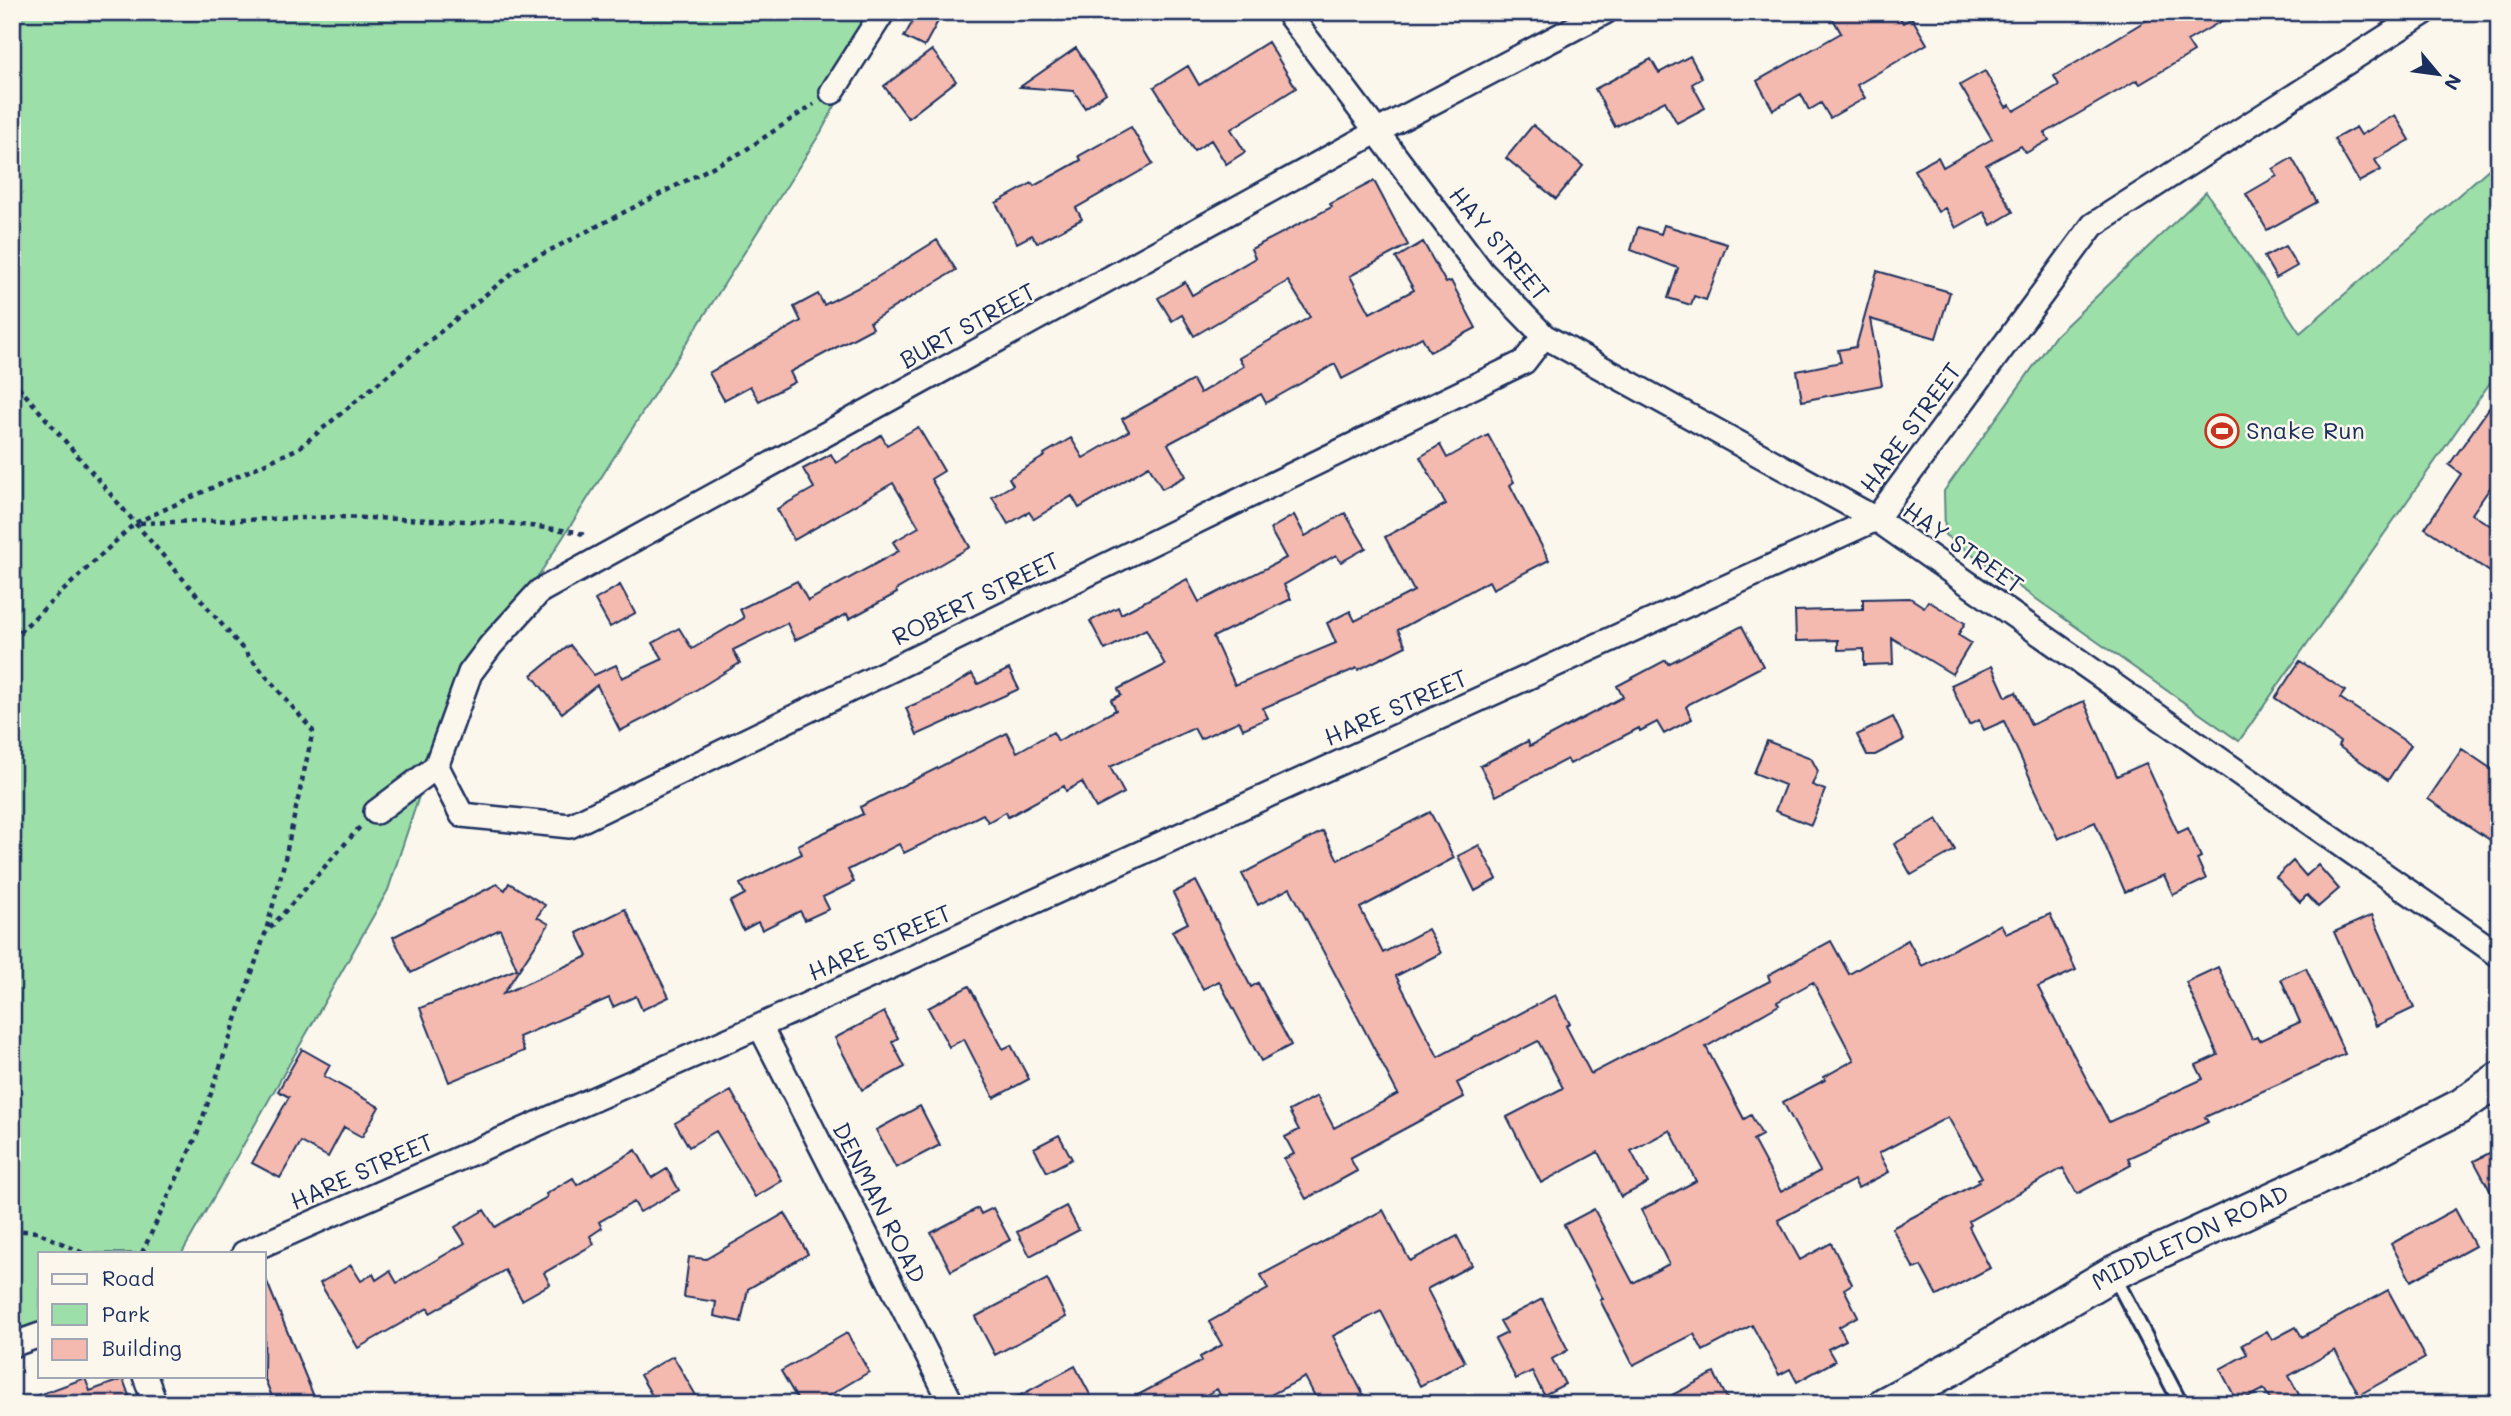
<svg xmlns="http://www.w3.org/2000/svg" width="2511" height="1416" viewBox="0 0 2511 1416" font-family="Mali,sans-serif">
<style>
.green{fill:#9ddfa9;stroke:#5c8784;stroke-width:2}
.building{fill:#f4b9af;stroke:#1b2f5e;stroke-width:2;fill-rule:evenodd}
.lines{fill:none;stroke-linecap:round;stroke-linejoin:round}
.lane-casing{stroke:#1b2f5e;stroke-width:18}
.street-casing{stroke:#1b2f5e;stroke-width:28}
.secondary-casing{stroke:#1b2f5e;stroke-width:38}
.path{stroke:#1b2f5e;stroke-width:4.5;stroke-dasharray:5 5;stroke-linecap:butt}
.lane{stroke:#fbf7ec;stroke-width:12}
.street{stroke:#fbf7ec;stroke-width:23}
.secondary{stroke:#fbf7ec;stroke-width:33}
.labels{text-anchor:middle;stroke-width:5;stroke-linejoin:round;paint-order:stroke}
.street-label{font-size:24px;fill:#1b2f5e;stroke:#fbf7ec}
.poi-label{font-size:24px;fill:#1b2f5e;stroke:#fbf7ec;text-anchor:start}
</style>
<rect width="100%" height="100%" fill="#fbf7ec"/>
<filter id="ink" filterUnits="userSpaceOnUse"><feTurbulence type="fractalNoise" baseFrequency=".0143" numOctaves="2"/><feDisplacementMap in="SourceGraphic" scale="14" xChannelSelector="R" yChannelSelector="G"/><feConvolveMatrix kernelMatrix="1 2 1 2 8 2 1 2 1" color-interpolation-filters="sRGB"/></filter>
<g filter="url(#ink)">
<path class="green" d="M 12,12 L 885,12 L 821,132 L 539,575 L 461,669 L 388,890 L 182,1253 L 40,1253 L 40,1335 L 12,1345 Z
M 2499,160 L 2499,370 L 2239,741 L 1945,535 L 1944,491 L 2056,335 L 2206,192 L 2300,333 Z"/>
<path class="building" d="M 918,12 L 943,12 L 924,47 L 904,37 Z
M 1829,12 L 1897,12 L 1903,23 L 1912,18 L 1927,44 L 1857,85 L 1865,98 L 1830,118 L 1821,103 L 1809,110 L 1801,94 L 1773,110 L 1757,81 L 1841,33 Z
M 2160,12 L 2237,12 L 2187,41 L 2194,52 L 2140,84 L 2137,80 L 2045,133 L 2049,140 L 2026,153 L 2021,146 L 1986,165 L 2013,212 L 1991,225 L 1984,212 L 1956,228 L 1945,208 L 1938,212 L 1914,170 L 1938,157 L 1943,167 L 1992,139 L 1960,85 L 1985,71 L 2006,107 L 2010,105 L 2014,111 L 2059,85 L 2054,76 Z
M 1268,42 L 1296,88 L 1231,129 L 1245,152 L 1226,164 L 1211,140 L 1194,151 L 1154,87 L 1188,66 L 1199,85 Z
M 1076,48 L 1106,93 L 1085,108 L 1074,91 L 1020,87 Z
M 932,50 L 956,81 L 908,118 L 884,86 Z
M 1690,56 L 1702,78 L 1692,84 L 1705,108 L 1677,123 L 1665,101 L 1615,127 L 1595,89 L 1651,59 L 1659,73 Z
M 2395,115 L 2410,140 L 2375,160 L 2381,170 L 2359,182 L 2334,139 L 2356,127 L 2361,135 Z
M 1533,125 L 1583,166 L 1556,199 L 1506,158 Z
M 1131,127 L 1153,164 L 1076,208 L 1082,219 L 1037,243 L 1032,235 L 1017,243 L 996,203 L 1032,183 L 1034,186 L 1081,160 L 1079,156 Z
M 2292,158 L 2317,202 L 2267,230 L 2246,194 L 2277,176 L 2273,169 Z
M 1374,181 L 1408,245 L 1350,276 L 1370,313 L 1414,290 L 1396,258 L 1423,242 L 1446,283 L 1451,281 L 1476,328 L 1430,352 L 1422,337 L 1342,379 L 1335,364 L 1266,403 L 1261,394 L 1168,444 L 1186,476 L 1162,489 L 1149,466 L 1079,508 L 1072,496 L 1034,519 L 1029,512 L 1008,524 L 992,497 L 1013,485 L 1009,478 L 1045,456 L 1044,454 L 1071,438 L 1083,458 L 1129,431 L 1122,419 L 1193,380 L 1200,393 L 1244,366 L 1239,358 L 1310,317 L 1288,281 L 1194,336 L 1182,315 L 1172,321 L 1158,298 L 1185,282 L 1192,295 L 1255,258 L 1251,249 L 1332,207 L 1330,204 Z
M 1664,225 L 1727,244 L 1706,300 L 1694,296 L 1691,305 L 1668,298 L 1678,268 L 1631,250 L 1638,227 L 1661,234 Z
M 937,240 L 956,270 L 870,322 L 873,328 L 790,372 L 795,382 L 759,401 L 750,386 L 724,400 L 709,373 L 801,321 L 794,307 L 818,294 L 824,305 L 871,281 Z
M 2285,246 L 2297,266 L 2276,278 L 2264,257 Z
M 1877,271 L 1950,292 L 1936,338 L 1870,319 L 1882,385 L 1802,401 L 1797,371 L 1841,362 L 1838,350 L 1856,347 Z
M 2499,394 L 2499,475 L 2472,514 L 2499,531 L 2499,578 L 2425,528 L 2461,474 L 2449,465 Z
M 918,427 L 944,471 L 931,479 L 970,547 L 896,590 L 897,593 L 849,619 L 847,614 L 795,640 L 787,623 L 733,650 L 740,663 L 673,704 L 620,731 L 597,685 L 562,713 L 532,675 L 570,645 L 594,675 L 616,665 L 622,678 L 663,659 L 653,643 L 679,628 L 692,649 L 744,618 L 740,609 L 797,581 L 808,601 L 899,551 L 893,542 L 919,527 L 893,483 L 794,540 L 777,509 L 814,488 L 803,469 L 831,454 L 836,463 L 881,435 L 887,445 Z
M 1488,435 L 1514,482 L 1510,485 L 1549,560 L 1493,589 L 1489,581 L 1398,630 L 1406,646 L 1358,670 L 1357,668 L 1263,708 L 1268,718 L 1243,729 L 1239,721 L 1200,739 L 1194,728 L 1110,767 L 1124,793 L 1096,808 L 1082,782 L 1066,791 L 1064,786 L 1008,817 L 1006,812 L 988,822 L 983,814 L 904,853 L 899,844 L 848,870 L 854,882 L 823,897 L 829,909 L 805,920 L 800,911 L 762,930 L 758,922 L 743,930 L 730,902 L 745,894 L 740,884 L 802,854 L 798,845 L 863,814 L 860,807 L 1007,733 L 1017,752 L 1053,732 L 1058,741 L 1116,710 L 1111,700 L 1121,695 L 1118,689 L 1165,665 L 1146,629 L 1105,650 L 1090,621 L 1118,607 L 1121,614 L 1187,579 L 1199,602 L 1286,558 L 1270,529 L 1294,515 L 1305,536 L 1345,513 L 1366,548 L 1341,562 L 1336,555 L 1284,585 L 1291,599 L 1213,637 L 1235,685 L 1336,643 L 1327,623 L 1350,611 L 1355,621 L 1414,591 L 1385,537 L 1446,504 L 1420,457 L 1440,445 L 1447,458 Z
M 620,585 L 635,613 L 610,627 L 595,600 Z
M 1910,598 L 1924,607 L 1928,601 L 1965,623 L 1958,635 L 1971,643 L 1952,674 L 1892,638 L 1893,664 L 1864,665 L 1864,649 L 1838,650 L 1838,640 L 1796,641 L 1795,611 L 1863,609 L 1863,599 Z
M 1742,626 L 1763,666 L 1689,704 L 1686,707 L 1692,719 L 1664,734 L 1657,722 L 1640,731 L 1639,728 L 1570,764 L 1567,759 L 1496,796 L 1480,766 L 1528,741 L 1530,746 L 1623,697 L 1617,686 L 1666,660 L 1668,664 Z
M 2300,661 L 2345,691 L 2340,698 L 2411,745 L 2388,780 L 2338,746 L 2340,742 L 2275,698 Z
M 1992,666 L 2006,697 L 2016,692 L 2031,725 L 2084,701 L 2117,776 L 2146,763 L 2178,833 L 2188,828 L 2201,857 L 2197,859 L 2206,879 L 2173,895 L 2164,875 L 2125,892 L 2095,822 L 2058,839 L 2004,721 L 1984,730 L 1979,720 L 1969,725 L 1951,685 Z
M 1009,669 L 1019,689 L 917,735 L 906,708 L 941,693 L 972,674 L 978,684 Z
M 1893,717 L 1904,740 L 1875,755 L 1867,755 L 1857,735 Z
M 1767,741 L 1811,758 L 1818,771 L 1812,785 L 1825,790 L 1811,825 L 1775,811 L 1785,785 L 1754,773 Z
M 2462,749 L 2499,774 L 2499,846 L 2428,799 Z
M 1430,812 L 1454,858 L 1360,908 L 1383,953 L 1428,929 L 1441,953 L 1396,976 L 1438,1057 L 1555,995 L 1570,1024 L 1566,1026 L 1591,1074 L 1770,981 L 1768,975 L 1831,941 L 1849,974 L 1908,940 L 1922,966 L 2001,924 L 2006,934 L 2050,914 L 2076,970 L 2038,987 L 2109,1122 L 2203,1079 L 2196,1065 L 2218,1055 L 2186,982 L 2218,967 L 2252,1039 L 2257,1037 L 2259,1041 L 2300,1022 L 2281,979 L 2306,968 L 2345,1054 L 2205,1117 L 2208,1122 L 2128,1158 L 2131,1165 L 2077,1194 L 2063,1168 L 1969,1221 L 1971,1225 L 1969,1227 L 1990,1268 L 1937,1296 L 1921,1266 L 1914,1269 L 1892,1228 L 1979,1182 L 1978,1179 L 1982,1177 L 1948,1117 L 1879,1153 L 1889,1172 L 1858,1188 L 1854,1180 L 1778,1220 L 1800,1260 L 1831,1243 L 1852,1284 L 1844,1289 L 1858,1316 L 1839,1327 L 1846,1340 L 1828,1349 L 1835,1361 L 1797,1382 L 1790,1369 L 1779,1375 L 1752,1325 L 1703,1351 L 1694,1334 L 1633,1365 L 1600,1300 L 1603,1299 L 1564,1225 L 1594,1209 L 1633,1283 L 1669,1264 L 1641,1210 L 1696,1181 L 1670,1130 L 1631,1151 L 1648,1183 L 1621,1197 L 1598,1152 L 1541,1183 L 1507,1117 L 1563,1088 L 1538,1041 L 1457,1083 L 1464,1097 L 1350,1158 L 1357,1171 L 1306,1199 L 1284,1159 L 1294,1154 L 1285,1137 L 1299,1130 L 1289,1111 L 1317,1096 L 1334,1128 L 1398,1094 L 1290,888 L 1258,905 L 1242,874 L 1323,831 L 1338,860 ZM 1813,982 L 1854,1060 L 1824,1077 L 1825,1080 L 1783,1102 L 1820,1171 L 1781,1192 L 1753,1140 L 1762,1135 L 1751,1115 L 1744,1119 L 1706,1047 L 1779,1005 L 1777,1002 Z
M 1937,819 L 1955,850 L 1911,875 L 1894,844 Z
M 1479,845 L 1497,879 L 1475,891 L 1458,856 Z
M 2293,861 L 2306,876 L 2318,865 L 2339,889 L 2318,907 L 2307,895 L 2300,902 L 2276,877 Z
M 1196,881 L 1251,987 L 1258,983 L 1291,1045 L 1261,1061 L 1219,981 L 1203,989 L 1172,931 L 1188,923 L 1173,893 Z
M 509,883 L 545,905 L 537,917 L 549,924 L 503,994 L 588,956 L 577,933 L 625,909 L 669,997 L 642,1010 L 636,996 L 613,1007 L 609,998 L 519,1037 L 524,1051 L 449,1082 L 420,1008 L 517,969 L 500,929 L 411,973 L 393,937 L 497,884 L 505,890 Z
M 2372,915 L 2414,1008 L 2376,1026 L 2334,932 Z
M 969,986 L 1003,1049 L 1011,1045 L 1029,1079 L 994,1098 L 964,1039 L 949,1047 L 928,1008 Z
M 884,1012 L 898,1038 L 892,1042 L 905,1067 L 862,1090 L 835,1038 Z
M 302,1049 L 330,1065 L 324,1076 L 379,1107 L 362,1137 L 344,1127 L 328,1157 L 301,1142 L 280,1178 L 252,1163 L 289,1097 L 278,1091 Z
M 731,1091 L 782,1181 L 755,1197 L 716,1131 L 689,1147 L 675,1123 Z
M 920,1106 L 940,1145 L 896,1168 L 876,1130 Z
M 1059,1135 L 1072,1159 L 1047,1172 L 1034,1148 Z
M 2499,1148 L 2499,1207 L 2474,1161 Z
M 636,1150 L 652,1178 L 667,1169 L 679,1190 L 640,1212 L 634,1202 L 599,1222 L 602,1228 L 590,1236 L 594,1244 L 544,1273 L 550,1284 L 522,1300 L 505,1270 L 430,1313 L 428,1308 L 358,1348 L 320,1283 L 351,1265 L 361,1281 L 373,1274 L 376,1280 L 390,1271 L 397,1283 L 465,1243 L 455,1227 L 484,1210 L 495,1227 L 547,1197 L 546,1194 L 573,1178 L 577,1185 Z
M 1066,1206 L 1079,1230 L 1030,1256 L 1017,1232 Z
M 978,1208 L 981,1214 L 993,1208 L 1010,1240 L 951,1271 L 931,1233 Z
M 2455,1209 L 2475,1246 L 2411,1281 L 2391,1244 Z
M 1383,1210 L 1410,1261 L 1457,1236 L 1472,1265 L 1427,1289 L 1465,1362 L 1420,1386 L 1381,1311 L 1333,1336 L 1368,1404 L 1319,1404 L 1305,1377 L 1253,1404 L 1225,1404 L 1217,1389 L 1190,1404 L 1121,1404 L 1202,1361 L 1200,1357 L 1222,1345 L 1209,1322 L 1268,1289 L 1261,1275 Z
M 785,1213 L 808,1254 L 748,1289 L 741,1322 L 714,1316 L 716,1302 L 684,1297 L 689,1257 L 706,1259 Z
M 265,1277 L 317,1404 L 275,1404 L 264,1377 Z
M 1047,1279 L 1066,1317 L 995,1355 L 975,1317 Z
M 2388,1290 L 2425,1358 L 2359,1395 L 2335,1350 L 2289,1376 L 2304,1404 L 2273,1404 L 2264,1389 L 2238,1403 L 2220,1369 L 2247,1354 L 2242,1345 L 2267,1331 L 2272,1340 L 2296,1327 L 2302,1337 Z
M 1542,1299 L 1568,1350 L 1552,1359 L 1565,1384 L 1544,1395 L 1532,1371 L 1516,1379 L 1495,1339 L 1507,1333 L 1500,1321 Z
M 847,1333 L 869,1372 L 815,1404 L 800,1404 L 781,1371 Z
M 673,1356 L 701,1404 L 657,1404 L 640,1375 Z
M 1075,1366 L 1095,1404 L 1004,1404 Z
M 1714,1373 L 1730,1404 L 1655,1404 Z
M 85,1378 L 90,1391 L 123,1379 L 132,1404 L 23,1404 L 22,1401 Z"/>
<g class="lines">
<defs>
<path id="lane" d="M 2113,1274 L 2181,1404"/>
<path id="street" d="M 1287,12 L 1482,272 L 1544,336 L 1876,519 L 2499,955
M 832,92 L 883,12
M 436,765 L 462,815 L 570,826 L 1524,362 L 1544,336
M 376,812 L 436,767 L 470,673 L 491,645 L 540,591 L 1376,132 L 1605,12
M 760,1026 L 952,1404
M 244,1253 L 760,1026 L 1876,519 L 2093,225 L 2425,12
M 12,1345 L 40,1335
M 145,1376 L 155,1404"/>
<g id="secondary">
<path id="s1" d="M 1885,1404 L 1950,1369 L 2113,1273 L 2346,1165 L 2461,1106 L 2499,1079"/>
</g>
</defs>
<use href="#lane" class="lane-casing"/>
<use href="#street" class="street-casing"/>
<use href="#secondary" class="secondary-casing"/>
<path class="path" d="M 12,379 L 313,731 L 282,872 L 265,934
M 140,523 L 336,517 L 498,522 L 578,532 L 587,537
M 12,639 L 135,523 L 299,448 L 523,264 L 744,151 L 814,104
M 12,1230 L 37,1232 L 83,1253
M 142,1253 L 197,1135 L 265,934 L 360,827"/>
<use href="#lane" class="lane"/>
<use href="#street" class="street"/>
<use href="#secondary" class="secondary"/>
</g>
</g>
<defs>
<symbol id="stadium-ring" viewBox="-11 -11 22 22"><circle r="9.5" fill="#fbf7ec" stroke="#c8321e" stroke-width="1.5"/><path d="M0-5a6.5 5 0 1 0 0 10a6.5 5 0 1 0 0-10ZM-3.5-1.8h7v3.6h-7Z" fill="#c8321e"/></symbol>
</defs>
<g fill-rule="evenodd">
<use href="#stadium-ring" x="2203" y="412" width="38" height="38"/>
</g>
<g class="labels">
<g class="street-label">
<text transform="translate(1499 244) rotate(50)" y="8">HAY STREET</text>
<text transform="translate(968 326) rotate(-29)" y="8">BURT STREET</text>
<text transform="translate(1911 428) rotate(-54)" y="8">HARE STREET</text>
<text transform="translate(1963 548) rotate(35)" y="8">HAY STREET</text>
<text transform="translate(976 599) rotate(-26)" y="8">ROBERT STREET</text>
<text transform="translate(1396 708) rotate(-24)" y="8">HARE STREET</text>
<text transform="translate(880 943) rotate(-24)" y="8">HARE STREET</text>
<text transform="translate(362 1172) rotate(-24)" y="8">HARE STREET</text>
<text transform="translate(879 1203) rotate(63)" y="8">DENMAN ROAD</text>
<text dy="8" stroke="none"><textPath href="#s1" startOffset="348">MIDDLETON ROAD</textPath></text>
</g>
<g class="poi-label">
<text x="2246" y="439">Snake Run</text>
</g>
</g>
<rect width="2511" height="1416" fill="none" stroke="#fbf7ec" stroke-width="42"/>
<rect x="21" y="21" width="2469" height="1374" fill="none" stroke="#1b2f5e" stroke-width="2.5" filter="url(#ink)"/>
<rect x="38" y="1252" width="228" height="126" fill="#fbf7ec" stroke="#a1a7b3" stroke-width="2"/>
<rect x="52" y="1274" width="35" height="10" fill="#fbf7ec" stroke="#a1a7b3" stroke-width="2"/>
<text x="102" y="1286" font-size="21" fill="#1b2f5e">Road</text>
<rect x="52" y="1304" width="35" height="21" fill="#9ddfa9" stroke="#a1a7b3" stroke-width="2"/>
<text x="102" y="1322" font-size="21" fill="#1b2f5e">Park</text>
<rect x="52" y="1339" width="35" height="21" fill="#f4b9af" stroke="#a1a7b3" stroke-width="2"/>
<text x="102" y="1356" font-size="21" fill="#1b2f5e">Building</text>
<g transform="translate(2438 74) rotate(119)" stroke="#fbf7ec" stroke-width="5" paint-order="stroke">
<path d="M0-5L12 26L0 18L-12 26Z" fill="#1b2f5e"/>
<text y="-10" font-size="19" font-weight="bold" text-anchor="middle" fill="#1b2f5e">N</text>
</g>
</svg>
